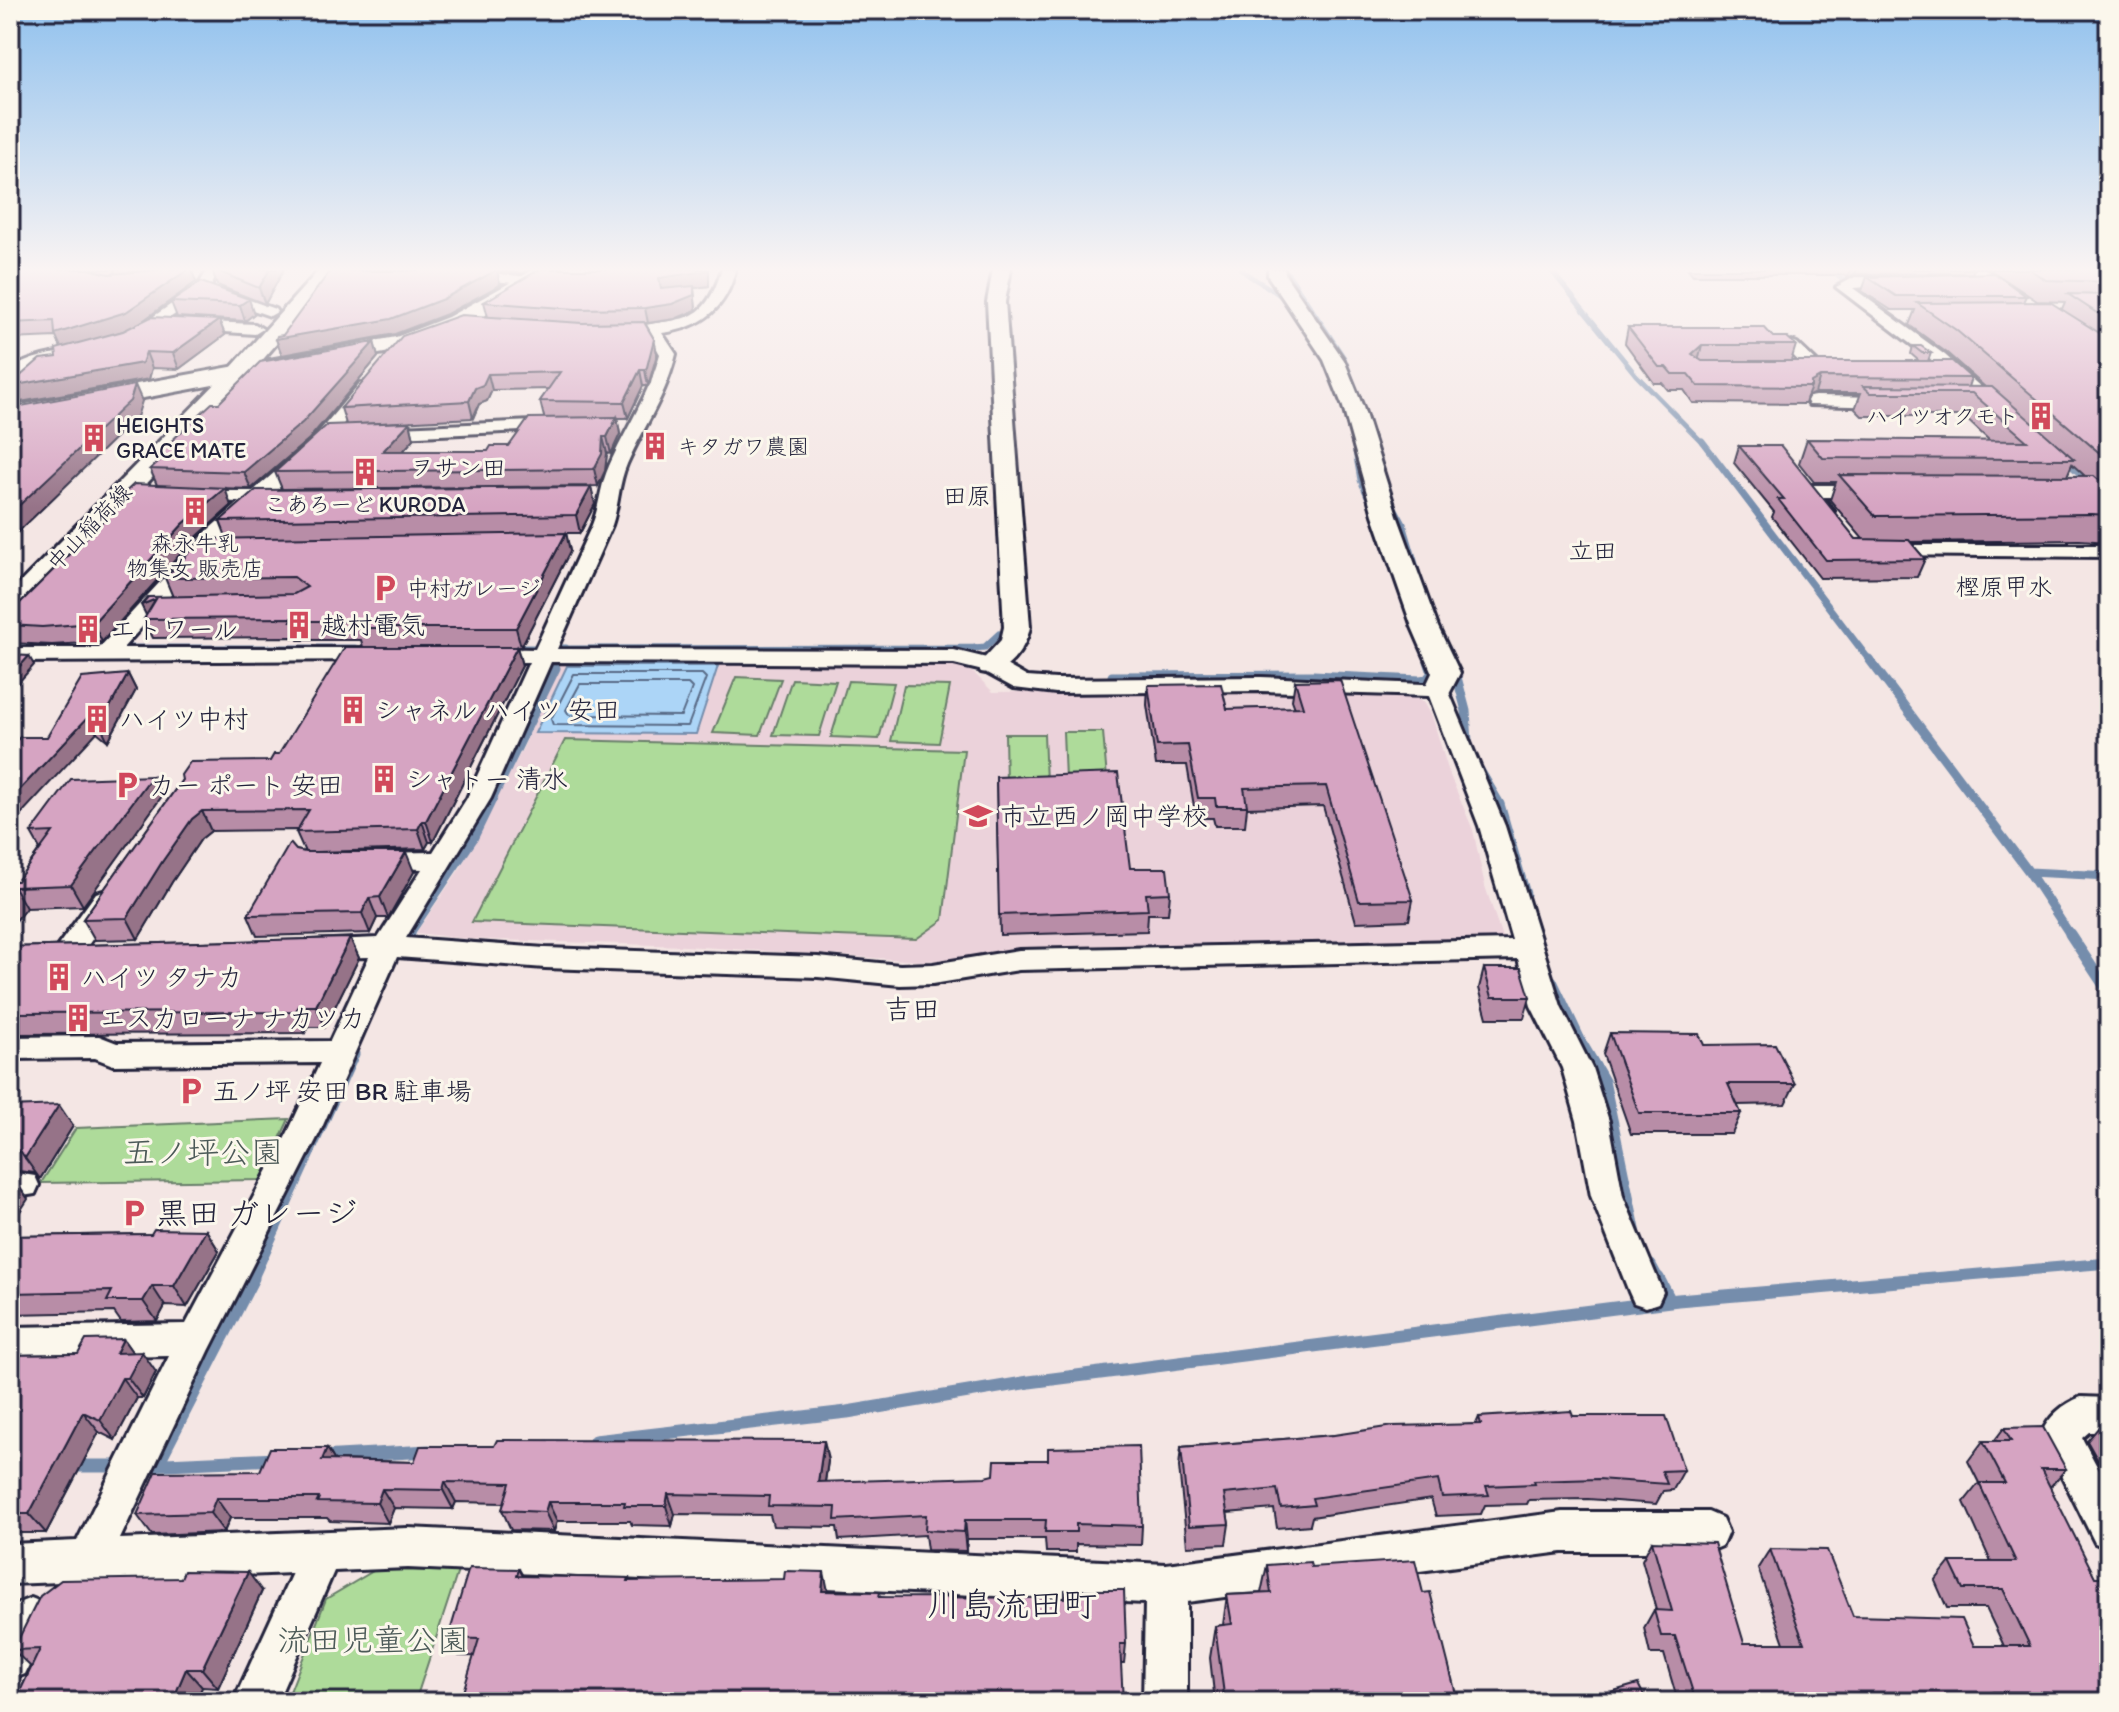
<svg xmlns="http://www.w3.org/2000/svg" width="2119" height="1712" viewBox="0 0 2119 1712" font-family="Itim,'Klee One',sans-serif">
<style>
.built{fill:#ebd2da}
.green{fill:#aedb9a;stroke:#687e6a;stroke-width:2}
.water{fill:#acd5f7;stroke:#758dac;stroke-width:2}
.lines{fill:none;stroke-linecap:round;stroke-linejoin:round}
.shore{stroke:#596a86;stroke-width:2}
.stream-far4{stroke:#758dac;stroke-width:5}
.stream-far3{stroke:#758dac;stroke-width:7}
.stream-far2{stroke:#758dac;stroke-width:9}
.stream-far1{stroke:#758dac;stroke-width:11}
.stream{stroke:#758dac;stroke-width:13}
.minor-casing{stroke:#22223b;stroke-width:6}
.tertiary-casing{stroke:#22223b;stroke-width:6}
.secondary-casing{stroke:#22223b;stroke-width:6}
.primary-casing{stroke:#22223b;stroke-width:6}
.minor{fill:#fbf7ec;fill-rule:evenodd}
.tertiary{fill:#fbf7ec;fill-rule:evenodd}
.secondary{fill:#fbf7ec;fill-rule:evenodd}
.primary{fill:#fbf7ec;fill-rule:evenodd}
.wall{fill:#b88da7;stroke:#22223b;stroke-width:2;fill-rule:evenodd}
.shaded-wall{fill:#967388;stroke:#22223b;stroke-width:2}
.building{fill:#d6a4c2;stroke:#22223b;stroke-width:2}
.labels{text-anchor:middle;stroke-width:6;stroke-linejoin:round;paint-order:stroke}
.far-poi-label{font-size:22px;fill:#22223b;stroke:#fbf7ec;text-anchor:start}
.far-street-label{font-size:22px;fill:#22223b;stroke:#fbf7ec}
.far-neighbourhood-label{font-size:24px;fill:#22223b;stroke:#fbf7ec}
.poi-label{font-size:26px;fill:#22223b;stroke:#fbf7ec;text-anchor:start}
.neighbourhood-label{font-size:28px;fill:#22223b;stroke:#fbf7ec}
.near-park-label{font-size:32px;fill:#4c5a58;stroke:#fbf7ec}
.near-poi-label{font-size:32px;fill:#22223b;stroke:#fbf7ec;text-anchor:start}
.near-neighbourhood-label{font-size:34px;fill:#22223b;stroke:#fbf7ec}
</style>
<rect width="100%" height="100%" fill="#f4e6e4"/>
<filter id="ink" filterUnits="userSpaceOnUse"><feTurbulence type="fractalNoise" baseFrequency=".0125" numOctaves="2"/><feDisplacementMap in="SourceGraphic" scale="16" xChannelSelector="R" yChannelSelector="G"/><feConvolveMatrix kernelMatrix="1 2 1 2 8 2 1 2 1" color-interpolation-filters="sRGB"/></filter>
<g filter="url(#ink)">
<path class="built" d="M 705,662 L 960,666 L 975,674 L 993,692 L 1187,690 L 1410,696 L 1424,702 L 1432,716 L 1449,773 L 1473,830 L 1485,886 L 1505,946 L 1310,947 L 921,961 L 685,946 L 468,939 L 416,933 L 461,867 L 523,748 L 560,664 Z"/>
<path class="green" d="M 736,677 L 781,679 L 760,735 L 713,733 Z
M 792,679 L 836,681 L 819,736 L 773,735 Z
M 848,681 L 894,683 L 879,739 L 831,737 Z
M 904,685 L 950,686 L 939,743 L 891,741 Z
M 1063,732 L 1103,732 L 1107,779 L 1065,779 Z
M 1005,734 L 1044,734 L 1046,782 L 1006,783 Z
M 565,740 L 964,750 L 943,920 L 916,939 L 472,922 Z
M 289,1119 L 261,1180 L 41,1183 L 76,1128 Z
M 375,1570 L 458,1571 L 415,1702 L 286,1702 L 326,1599 Z"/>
<path class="water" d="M 567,666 L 718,666 L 696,734 L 535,733 Z"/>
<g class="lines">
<path class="shore" d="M 574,674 L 702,674 L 706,678 L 688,726 L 553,725 L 551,719 Z
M 580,684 L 688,684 L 692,688 L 681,716 L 569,715 L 566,710 Z"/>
<path class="stream-far4" d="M 1241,269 C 1254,282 1279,290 1285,301
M 1285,269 L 1344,358 L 1357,393
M 1550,269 L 1636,375 L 1703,443
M 1829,269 L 1873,304
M 1934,347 L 1991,393"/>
<path class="stream-far3" d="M 1702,441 L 1870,661
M 1355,446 L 1361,480 L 1372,505
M 2064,459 L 2092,484
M 1391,502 L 1403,524 L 1417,571
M 10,648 L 355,648
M 505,648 L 566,648
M 565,649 L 974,648 L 985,647 L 999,634"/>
<path class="stream-far2" d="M 1869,659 L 2029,872 L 2071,936
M 1454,666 L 1466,711 L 1468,742
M 1112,676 L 1313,675 L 1420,680 L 1427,679 L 1432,673 L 1428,661
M 1480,770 L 1500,804 L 1526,894
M 2029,872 L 2109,876
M 408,936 L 473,839 L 556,668"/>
<path class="stream-far1" d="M 2070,934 L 2109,993
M 400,948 L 410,934
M 1552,981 L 1581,1042 L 1604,1081 L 1636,1234
M 1651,1265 L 1659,1280
M 252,1280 L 354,1054
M 1910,1280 L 2109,1263"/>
<path class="stream" d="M 1658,1278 L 1670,1301
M 595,1441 L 847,1412 L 1029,1382 L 1678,1300 L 1933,1278
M 320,1457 L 429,1451
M 144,1465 L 277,1459
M 157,1465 L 253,1278
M 72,1466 L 125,1466"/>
<defs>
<path id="minor" d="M 208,269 L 224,269 L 216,276 L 209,291 L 139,339 L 129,339 L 129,333 L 198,286 Z
M 722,269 L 735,270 C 727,309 701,328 662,333 L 676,354 C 666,396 644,426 627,464 C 618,485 619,505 612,525 L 557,649 L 954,650 L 999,661 L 1027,677 L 1056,679 L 1261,677 L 1446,685 L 1505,826 L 1561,1006 L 1592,1068 L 1609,1121 L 1623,1196 L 1663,1292 L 1658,1303 L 1646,1307 L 1634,1303 L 1629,1292 L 1591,1196 L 1577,1121 L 1562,1068 L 1531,1006 L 1518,959 L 1019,970 L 933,984 L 900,985 L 818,977 L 545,968 L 397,957 L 320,1132 L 209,1351 L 120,1539 L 408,1528 L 1166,1564 L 1562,1512 L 1708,1512 L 1722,1518 L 1728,1532 L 1722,1546 L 1708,1552 L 1562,1552 L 1187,1602 L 1187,1702 L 1143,1702 L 1145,1603 L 408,1568 L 334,1571 L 277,1702 L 233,1702 L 292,1573 L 97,1581 L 76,1592 L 62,1586 L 60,1582 L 10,1584 L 10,1544 L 77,1541 L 169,1356 L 10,1359 L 10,1327 L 186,1324 L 288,1132 L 320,1063 L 113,1065 L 95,1058 L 10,1059 L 10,1037 L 99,1036 L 117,1043 L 330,1041 L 369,957 L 320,958 L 310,955 L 306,948 L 310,941 L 378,938 L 422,869 L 365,867 L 361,861 L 365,855 L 374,853 L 433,852 L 467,798 L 529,662 L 486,662 L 475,655 L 486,648 L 535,649 L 592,525 C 600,505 600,486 609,466 C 626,428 649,395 660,354 L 648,334 L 635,333 L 632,330 L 635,327 C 685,316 704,327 722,269 ZM 551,662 L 954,664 L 983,671 L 1014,688 L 1056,693 L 1261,691 L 1429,696 L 1479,826 L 1512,940 L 1019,950 L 933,964 L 900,965 L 818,957 L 545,948 L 406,938 L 491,798 Z
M 1969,269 L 1985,269 L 2020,294 L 2013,298 L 2008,297 Z
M 465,270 L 529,277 L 536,281 L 529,285 L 460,277 L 458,274 Z
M 1855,277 L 1906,278 L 1908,281 L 1901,285 L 1853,288 L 1945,355 L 2003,407 L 2005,411 L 2003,415 L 1991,415 L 1933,361 L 1836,287 Z
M 221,290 L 275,309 L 277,312 L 270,316 L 216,297 L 214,294 Z
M 186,321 L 255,324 L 263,329 L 255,334 L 181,329 L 181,323 Z
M 1792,341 L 1797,343 L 1821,366 L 1821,372 L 1809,372 L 1787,349 L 1784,346 Z
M 70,350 L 78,355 L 76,358 L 34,369 L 10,387 L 10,371 C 27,357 49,355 70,350 Z
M 365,382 L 373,387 L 323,449 L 274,492 L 287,494 L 289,498 L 287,502 L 262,503 L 223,537 L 123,648 L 374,648 L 385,655 L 382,660 L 10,662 L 10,648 L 99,648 L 209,529 L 240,502 L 195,501 L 188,499 L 186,495 L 188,491 L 253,491 L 311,441 L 359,384 Z
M 1815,396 L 1892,397 L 1900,402 L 1892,407 L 1809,405 L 1807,401 L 1809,397 Z
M 557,420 L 566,425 L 563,429 L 377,438 L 368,433 L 377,428 Z
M 1808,485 L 1868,485 L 1877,491 L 1868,497 L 1823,497 L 1834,511 L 1825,517 L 1818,515 L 1799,491 Z
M 1885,545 L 2109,545 L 2109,557 L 1878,555 L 1875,551 Z
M 106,890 L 116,893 L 119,899 L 116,905 L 77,961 L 67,964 L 57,961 L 53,954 L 57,947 L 96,893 Z
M 10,1172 L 35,1176 L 39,1185 L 35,1194 L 10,1198 Z
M 2081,1397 L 2109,1398 L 2109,1432 L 2089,1432 L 2082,1438 L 2109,1489 L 2109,1549 L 2095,1543 L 2041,1434 C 2049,1416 2063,1404 2081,1397 Z
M 31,1598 L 46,1604 L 52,1619 L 25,1674 L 10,1680 L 10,1616 L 16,1604 Z"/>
<path id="tertiary" d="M 993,269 L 1011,269 L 1005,302 L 1030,627 C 1026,649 1006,678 981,672 L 977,666 L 1001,640 L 1004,627 L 987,302 Z
M 1268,269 L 1284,269 L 1286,276 L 1344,360 L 1363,407 L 1397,515 L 1438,627 L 1460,673 L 1448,696 L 1438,698 L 1428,696 L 1424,690 L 1432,673 L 1412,627 L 1373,515 L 1343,407 L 1324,360 L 1268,276 Z"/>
<path id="secondary" d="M 320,269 L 341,269 L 246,379 L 21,616 L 10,619 L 10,593 L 230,369 Z"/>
<path id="primary" d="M 535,269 L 562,269 L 466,327 L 411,348 L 10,423 L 10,407 L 396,337 L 448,317 Z"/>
</defs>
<use href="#minor" class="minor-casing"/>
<use href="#tertiary" class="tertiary-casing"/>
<use href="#secondary" class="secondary-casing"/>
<use href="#primary" class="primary-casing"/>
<use href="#minor" class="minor"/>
<use href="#tertiary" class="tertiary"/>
<use href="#secondary" class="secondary"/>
<use href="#primary" class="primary"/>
</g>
<path class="wall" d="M 10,269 L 191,269 L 196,282 L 143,321 L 219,320 L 225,335 L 179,369 L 152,368 L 149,379 L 15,403 L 10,392 L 10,385 L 57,357 L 61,347 L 56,337 L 10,339 Z
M 212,269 L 284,269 L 265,304 L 217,285 Z
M 344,269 L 530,269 L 521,273 L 497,270 L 500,285 L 447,314 L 395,334 L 282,355 L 276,339 L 283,335 L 344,271 Z
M 1688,269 L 1974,269 L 1972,273 L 1855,274 L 1847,278 L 1844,275 L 1693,275 Z
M 1989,269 L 2109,269 L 2109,542 L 2079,540 L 1910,542 L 1925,559 L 1917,577 L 1820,578 L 1772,517 L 1774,512 L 1734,463 L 1739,446 L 1856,539 L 1863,539 L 1830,500 L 1836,482 L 1814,482 L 1799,463 L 1807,439 L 1990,441 L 1963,416 L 1862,416 L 1855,409 L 1861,393 L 1815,393 L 1807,397 L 1805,404 L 1693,403 L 1684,390 L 1668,390 L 1662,383 L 1654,383 L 1625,343 L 1628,327 L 1773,337 L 1796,345 L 1791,361 L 1971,378 L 1968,387 L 1985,387 L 1947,353 L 1909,325 L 1915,310 L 1891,310 L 1862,291 L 1867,277 L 2026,296 L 2023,302 L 2062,309 L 2065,302 L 2037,301 ZM 2072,464 L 2085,476 L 2067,476 Z
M 201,282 L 254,314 L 245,321 L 177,317 L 171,302 Z
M 709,286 L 694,288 L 696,310 L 675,319 L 645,323 L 654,339 L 657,354 L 650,383 L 648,386 L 643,386 L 628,418 L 617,418 L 620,434 L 611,454 L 607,453 L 605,471 L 598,486 L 282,489 L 275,472 L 346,424 L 341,408 L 488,317 L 484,302 ZM 549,389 L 540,401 L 544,417 L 509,446 L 488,451 L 403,451 L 414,439 L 410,422 L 361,424 L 473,418 L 479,404 L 487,401 L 492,390 Z
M 374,342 L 378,357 L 309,439 L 251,489 L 222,488 L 231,506 L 191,542 L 102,642 L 52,645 L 10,643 L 10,613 L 121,502 L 119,498 L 157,485 L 150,469 L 159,461 L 156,456 L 219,403 Z
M 1913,346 L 1931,353 L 1928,361 L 1919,361 L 1911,354 Z
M 591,487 L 595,504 L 580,533 L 566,533 L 570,551 L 521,647 L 363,647 L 361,640 L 298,640 L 297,637 L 153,638 L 144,619 L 173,597 L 165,578 L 227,539 L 220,521 Z
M 517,647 L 522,666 L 433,842 L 429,842 L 425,849 L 316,852 L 414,872 L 388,918 L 377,918 L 370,933 L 257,936 L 248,915 L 296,850 L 305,852 L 296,832 L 297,830 L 211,831 L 201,839 L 172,882 L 138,939 L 95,940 L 83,919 L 182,780 L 270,761 L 279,754 Z
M 128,674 L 136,690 L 108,741 L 97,732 L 47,737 Z
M 1295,681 L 1413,900 L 1409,920 L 1356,922 L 1323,806 L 1247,808 L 1245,826 L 1215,826 L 1213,818 L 1196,818 L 1187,765 L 1156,765 L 1147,705 L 1148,685 L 1227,709 L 1295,708 L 1292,700 Z
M 152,776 L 162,796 L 83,906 L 26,908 L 10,928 L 10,881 L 17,881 L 40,849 L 31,833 Z
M 996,777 L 1130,868 L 1170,893 L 1168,914 L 1148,914 L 1147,931 L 1000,935 Z
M 350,938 L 359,958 L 325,1027 L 308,1027 L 305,1033 L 10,1034 L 10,947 Z
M 2109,952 L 2109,976 L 2101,965 Z
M 1484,968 L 1530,997 L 1524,1018 L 1487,1018 L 1479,988 Z
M 1610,1033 L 1704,1045 L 1795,1084 L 1785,1104 L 1737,1105 L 1741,1113 L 1732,1134 L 1631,1134 L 1603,1054 Z
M 10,1107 L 73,1126 L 40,1179 L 35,1173 L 10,1170 Z
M 206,1230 L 219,1251 L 187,1307 L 165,1306 L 157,1321 L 121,1322 L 114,1312 L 10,1314 L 10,1236 L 151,1234 Z
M 123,1339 L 132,1352 L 156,1372 L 143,1398 L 137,1398 L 115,1440 L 99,1432 L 46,1533 L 10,1533 L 10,1355 L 78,1354 Z
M 1573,1416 L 1684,1470 L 1673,1490 L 1663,1491 L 1656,1504 L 1588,1499 L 1529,1500 L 1527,1504 L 1485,1505 L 1481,1514 L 1436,1516 L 1431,1499 L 1312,1517 L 1310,1525 L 1277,1528 L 1274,1509 L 1227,1513 L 1229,1524 L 1226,1544 L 1187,1546 L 1179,1467 L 1181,1447 L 1476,1424 L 1479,1417 Z
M 2104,1421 L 2109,1421 L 2109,1480 L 2087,1441 Z
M 2004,1428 L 2066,1469 L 2050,1487 L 2109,1702 L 1678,1702 L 1664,1654 L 1650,1654 L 1644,1628 L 1654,1610 L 1656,1610 L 1642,1560 L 1652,1541 L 1744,1643 L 1784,1643 L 1758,1568 L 1770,1549 L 1853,1616 L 1974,1646 L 2004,1646 L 1986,1608 L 1947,1608 L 1935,1581 L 1950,1562 L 1991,1562 L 1964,1502 L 1979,1483 L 1968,1461 L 1983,1441 L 1994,1441 Z
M 824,1441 L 828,1461 L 825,1482 L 1142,1526 L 1141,1545 L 1076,1544 L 1076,1552 L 1046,1552 L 1045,1539 L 967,1539 L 966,1551 L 927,1550 L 925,1535 L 839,1540 L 837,1527 L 773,1526 L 770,1515 L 675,1514 L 672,1526 L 632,1525 L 630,1521 L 557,1521 L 554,1531 L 511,1530 L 502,1510 L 504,1503 L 456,1502 L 453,1509 L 394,1508 L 388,1523 L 330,1521 L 327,1518 L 230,1518 L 224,1532 L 152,1535 L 137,1515 L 327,1448 L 334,1460 L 414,1462 L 494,1446 Z
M 1267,1565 L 1311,1567 L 1423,1593 L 1458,1702 L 1215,1702 L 1210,1658 L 1215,1626 L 1223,1625 L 1227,1595 L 1261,1593 Z
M 519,1569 L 523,1576 L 629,1578 L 630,1581 L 828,1591 L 881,1597 L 1126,1644 L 1124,1663 L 459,1656 L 448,1638 Z
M 262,1591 L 218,1688 L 202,1687 L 196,1702 L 15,1702 L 31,1667 L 13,1650 Z"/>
<path class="shaded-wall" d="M 114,269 L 191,269 L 196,282 L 133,328 L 62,350 L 55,334 L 116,275 Z
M 270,269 L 284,269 L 265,304 L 259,288 Z
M 709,269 L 709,286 L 694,288 L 696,310 L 675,319 L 648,323 L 645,308 L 662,293 L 659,278 Z
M 1850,269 L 1857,269 L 1855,274 L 1847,278 Z
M 497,270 L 500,285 L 447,314 L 395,334 L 282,355 L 276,339 Z
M 249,299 L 254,314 L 245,321 L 240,305 Z
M 219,320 L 225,335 L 179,369 L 173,353 Z
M 654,339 L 657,354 L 648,386 L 645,370 Z
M 374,342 L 378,357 L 309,439 L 251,489 L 244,472 Z
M 1702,345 L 1698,361 L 1692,354 Z
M 146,352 L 152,368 L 149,379 L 15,403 L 10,392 L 10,386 Z
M 640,370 L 643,386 L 628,418 L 624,402 Z
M 488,374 L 492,390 L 487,401 L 479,404 L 473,418 L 469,401 L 475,388 Z
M 1820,377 L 1815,393 L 1807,397 L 1811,387 L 1811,382 Z
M 135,385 L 142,401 L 137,417 L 10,540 L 10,514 Z
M 617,417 L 620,434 L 611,454 L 607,437 Z
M 410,422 L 414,439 L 388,468 L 383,451 Z
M 603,437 L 607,453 L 605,471 L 598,486 L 594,469 Z
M 591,487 L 595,504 L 580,533 L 576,515 Z
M 225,488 L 231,506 L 191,542 L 102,642 L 93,623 L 183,524 Z
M 566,533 L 570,551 L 521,647 L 516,628 Z
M 156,599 L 148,619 L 141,605 Z
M 517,647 L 522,666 L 433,842 L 426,821 Z
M 29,656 L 34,665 L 10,692 L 10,677 Z
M 128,674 L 136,690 L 108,741 L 100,725 Z
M 89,716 L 97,732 L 10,826 L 10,800 Z
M 152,776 L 162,796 L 83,906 L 71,885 Z
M 202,811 L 211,831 L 201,839 L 172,882 L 138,939 L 127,918 L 162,862 L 192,819 Z
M 422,821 L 429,842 L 425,849 L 418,829 Z
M 406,852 L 414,872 L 388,918 L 380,897 Z
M 14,887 L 26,908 L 10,928 L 10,892 Z
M 369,898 L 377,918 L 370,933 L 362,913 Z
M 350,938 L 359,958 L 325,1027 L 316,1006 Z
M 299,1006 L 308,1027 L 305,1033 L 295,1012 Z
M 59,1105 L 73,1126 L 40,1179 L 25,1158 Z
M 13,1178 L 28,1199 L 10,1227 L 10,1182 Z
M 206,1230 L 219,1251 L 187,1307 L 174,1286 Z
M 152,1286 L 165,1306 L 157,1321 L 143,1301 Z
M 123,1339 L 138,1360 L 142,1352 L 156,1372 L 143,1398 L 128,1378 L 116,1353 Z
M 122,1378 L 137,1398 L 115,1440 L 100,1420 Z
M 83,1412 L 99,1432 L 46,1533 L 29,1514 Z
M 824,1441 L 828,1461 L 822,1502 L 818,1482 Z
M 327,1448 L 339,1468 L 322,1460 Z
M 445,1482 L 456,1502 L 453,1509 L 443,1490 Z
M 382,1489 L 394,1508 L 388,1523 L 377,1503 Z
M 668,1494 L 675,1514 L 672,1526 L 666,1506 Z
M 216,1498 L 230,1518 L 224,1532 L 210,1513 Z
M 548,1502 L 557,1521 L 554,1531 L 545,1512 Z
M 965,1520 L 967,1539 L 966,1551 L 964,1532 Z
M 248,1572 L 262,1591 L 218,1688 L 202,1669 Z
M 824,1572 L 828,1591 L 822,1591 Z
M 186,1669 L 202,1687 L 196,1702 L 172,1702 Z"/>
<path class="building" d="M 10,269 L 89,269 L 109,274 L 172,269 L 189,269 L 126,312 L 55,334 L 54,321 L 10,323 Z
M 212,269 L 270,269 L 259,288 Z
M 438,269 L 486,269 L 497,270 L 443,299 L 391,319 L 276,339 L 277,336 L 283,335 L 330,271 L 405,271 Z
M 540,269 L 707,269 L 707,271 L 659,278 L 661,289 L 694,286 L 694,295 L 672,304 L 645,308 L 576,309 L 484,302 Z
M 2029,269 L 2109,269 L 2109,282 L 2046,280 Z
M 1994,273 L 2026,296 L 1896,296 L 1867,277 Z
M 201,282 L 249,299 L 240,305 L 171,302 Z
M 2068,294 L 2109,295 L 2109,321 Z
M 2050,302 L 2109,339 L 2109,461 L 1956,330 L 1917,303 Z
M 461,315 L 582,323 L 644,322 L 654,339 L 647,367 L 645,370 L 640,370 L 624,402 L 540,401 L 560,372 L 488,374 L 483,385 L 475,388 L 469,401 L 341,408 L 402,336 Z
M 151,317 L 219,320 L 173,353 L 146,352 L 142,363 L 10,386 L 10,385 L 40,359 L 57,357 L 56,349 L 123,331 Z
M 1628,327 L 1764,327 L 1773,337 L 1787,337 L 1796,345 L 1702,345 L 1692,354 L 1702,361 L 1952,361 L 1971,378 L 1820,377 L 1811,382 L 1811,387 L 1698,386 L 1688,374 L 1672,374 L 1666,367 L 1659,367 Z
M 374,342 L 303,422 L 244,472 L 150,469 L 165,456 L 156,456 L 187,426 L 212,403 L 219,403 L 260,362 Z
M 1913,346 L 1921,346 L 1931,353 L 1922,353 Z
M 135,385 L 130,401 L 10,514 L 10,408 Z
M 1863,386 L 1992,387 L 2074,459 L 1823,458 L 1807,439 L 2027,441 L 1972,393 L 1871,393 Z
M 617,417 L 607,437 L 603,437 L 602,454 L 594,469 L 275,472 L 327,425 L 410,422 L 383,451 L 488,451 L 491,446 L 509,446 L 529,418 Z
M 1739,446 L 1781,446 L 1856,539 L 1909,540 L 1925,559 L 1826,560 L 1778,499 L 1784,499 Z
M 1839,475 L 2094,476 L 2109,489 L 2109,515 L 2091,514 L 1875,516 Z
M 134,484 L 225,488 L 183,524 L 93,623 L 42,627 L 10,625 L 10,613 L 126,498 L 119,498 Z
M 591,487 L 576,515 L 220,521 L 256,490 Z
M 566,533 L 516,628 L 356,628 L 361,621 L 291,621 L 293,618 L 144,619 L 156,599 L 141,605 L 148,597 L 294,594 L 307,587 L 294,577 L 165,578 L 202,539 Z
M 345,647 L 517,647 L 426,821 L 422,821 L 418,829 L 296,832 L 309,810 L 202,811 L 192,819 L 162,862 L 127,918 L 83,919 L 182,780 L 181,775 L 190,762 L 270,761 L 274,754 L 279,754 Z
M 10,655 L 29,656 L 10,677 Z
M 128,674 L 100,725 L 89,716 L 10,800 L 10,747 L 20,737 L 47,737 L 82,678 Z
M 1340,680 L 1413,900 L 1359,901 L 1326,786 L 1244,788 L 1247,806 L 1216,806 L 1215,798 L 1198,798 L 1188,745 L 1157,746 L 1148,685 L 1221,684 L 1227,709 L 1303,707 L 1295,681 Z
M 1118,773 L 1130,868 L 1167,868 L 1170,893 L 1146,894 L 1148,910 L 999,915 L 996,777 Z
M 152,776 L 71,885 L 14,887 L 10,892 L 10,881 L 17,881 L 53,832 L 31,833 L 71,779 Z
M 290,843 L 296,850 L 305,852 L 406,852 L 380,897 L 369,898 L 362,913 L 248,915 Z
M 350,938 L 316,1006 L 299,1006 L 295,1012 L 10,1013 L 10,947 Z
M 1484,968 L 1521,968 L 1530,997 L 1492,997 Z
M 1610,1033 L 1699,1034 L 1704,1045 L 1775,1044 L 1795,1084 L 1728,1084 L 1741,1113 L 1639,1113 Z
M 59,1105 L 25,1158 L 21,1152 L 10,1151 L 10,1107 Z
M 154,1229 L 206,1230 L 174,1286 L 152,1286 L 143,1301 L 107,1301 L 112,1291 L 10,1293 L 10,1236 L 151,1234 Z
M 123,1339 L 116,1353 L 142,1352 L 128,1378 L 122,1378 L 100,1420 L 83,1412 L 29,1514 L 10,1514 L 10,1355 L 78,1354 L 86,1340 Z
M 1571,1411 L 1573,1416 L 1666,1416 L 1684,1470 L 1662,1471 L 1667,1484 L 1598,1479 L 1534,1481 L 1535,1484 L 1486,1486 L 1489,1495 L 1442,1497 L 1438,1480 L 1312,1498 L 1314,1505 L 1281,1508 L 1277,1489 L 1224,1494 L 1229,1524 L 1189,1526 L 1181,1447 L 1334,1435 L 1393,1426 L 1481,1424 L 1479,1417 Z
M 2104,1421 L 2109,1421 L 2109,1430 Z
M 2043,1427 L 2066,1469 L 2041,1469 L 2095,1577 L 2109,1577 L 2109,1702 L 2053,1702 L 2048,1692 L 1993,1692 L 1997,1702 L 1829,1702 L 1829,1701 L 1696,1702 L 1675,1636 L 1661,1636 L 1654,1610 L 1672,1611 L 1652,1541 L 1714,1543 L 1744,1643 L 1804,1643 L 1770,1549 L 1827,1550 L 1853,1616 L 1962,1619 L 1974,1646 L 2030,1646 L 2003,1589 L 1963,1589 L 1950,1562 L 2016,1562 L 1979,1483 L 2005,1483 L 1983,1441 L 2011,1441 L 2004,1428 Z
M 497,1440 L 824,1441 L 818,1482 L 986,1477 L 994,1475 L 995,1460 L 1048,1460 L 1048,1448 L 1139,1446 L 1142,1526 L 1076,1524 L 1076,1532 L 1045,1532 L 1046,1520 L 965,1520 L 964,1532 L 925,1530 L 926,1515 L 835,1520 L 836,1507 L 768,1506 L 769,1496 L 668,1494 L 666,1506 L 624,1506 L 625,1502 L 548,1502 L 545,1512 L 502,1510 L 510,1483 L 445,1482 L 443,1490 L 382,1489 L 377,1503 L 317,1502 L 319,1498 L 216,1498 L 210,1513 L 137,1515 L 156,1472 L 260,1471 L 270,1448 L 327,1448 L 322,1460 L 414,1462 L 420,1446 L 494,1446 Z
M 1415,1560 L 1423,1593 L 1430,1592 L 1458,1702 L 1225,1702 L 1215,1626 L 1232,1624 L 1227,1595 L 1271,1593 L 1267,1565 L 1310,1562 L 1311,1567 Z
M 469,1568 L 519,1569 L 517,1576 L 629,1578 L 628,1581 L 784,1579 L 785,1571 L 824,1572 L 822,1591 L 880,1592 L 879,1597 L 1065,1598 L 1065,1590 L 1124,1590 L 1126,1644 L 1120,1644 L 1123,1702 L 460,1702 L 479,1639 L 448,1638 Z
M 184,1571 L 248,1572 L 202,1669 L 186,1669 L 172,1702 L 15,1702 L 40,1649 L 13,1650 L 40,1596 L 61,1580 L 181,1578 Z
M 1638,1684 L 1647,1702 L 1576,1702 Z"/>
</g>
<linearGradient id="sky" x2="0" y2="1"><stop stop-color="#90c1ee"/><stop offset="0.53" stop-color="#faf4f3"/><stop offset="1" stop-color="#faf4f3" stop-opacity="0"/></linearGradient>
<rect width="2119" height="508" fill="url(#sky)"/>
<defs>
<symbol id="building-bare" viewBox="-9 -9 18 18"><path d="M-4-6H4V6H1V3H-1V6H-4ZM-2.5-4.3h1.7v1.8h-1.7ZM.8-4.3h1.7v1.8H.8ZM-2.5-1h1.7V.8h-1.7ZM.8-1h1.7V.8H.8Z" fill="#d1495b" stroke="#fbf7ec" stroke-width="2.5" paint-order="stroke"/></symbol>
<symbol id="parking-bare" viewBox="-9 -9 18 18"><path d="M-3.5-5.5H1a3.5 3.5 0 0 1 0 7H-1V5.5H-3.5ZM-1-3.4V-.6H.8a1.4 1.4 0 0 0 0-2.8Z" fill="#d1495b" stroke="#fbf7ec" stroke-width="2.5" paint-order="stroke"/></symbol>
<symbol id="school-bare" viewBox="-9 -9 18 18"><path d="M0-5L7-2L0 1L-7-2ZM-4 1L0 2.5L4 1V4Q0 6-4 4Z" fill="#d1495b" stroke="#fbf7ec" stroke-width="2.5" paint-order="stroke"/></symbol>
</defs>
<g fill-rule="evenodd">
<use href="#building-bare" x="2021" y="396" width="40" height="40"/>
<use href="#building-bare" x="74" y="418" width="40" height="40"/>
<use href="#building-bare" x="635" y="426" width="40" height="40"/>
<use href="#building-bare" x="345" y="452" width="40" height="40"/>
<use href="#building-bare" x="175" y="491" width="40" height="40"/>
<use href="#parking-bare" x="365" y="568" width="40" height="40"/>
<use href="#building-bare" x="279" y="605" width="40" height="40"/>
<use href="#building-bare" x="68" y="609" width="40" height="40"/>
<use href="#building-bare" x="333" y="690" width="40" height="40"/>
<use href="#building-bare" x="77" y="699" width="40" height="40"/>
<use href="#building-bare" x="364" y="759" width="40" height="40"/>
<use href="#parking-bare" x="107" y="765" width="40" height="40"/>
<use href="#school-bare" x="958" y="796" width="40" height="40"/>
<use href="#building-bare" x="39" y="957" width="40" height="40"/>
<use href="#building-bare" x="58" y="998" width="40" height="40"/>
<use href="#parking-bare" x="171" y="1071" width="40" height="40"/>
<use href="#parking-bare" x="114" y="1193" width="40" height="40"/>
</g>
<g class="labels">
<g class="far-poi-label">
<text x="2019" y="424" text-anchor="end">ハイツオクモト</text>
<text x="116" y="433">HEIGHTS<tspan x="116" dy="25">GRACE MATE</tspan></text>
<text x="677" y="454">キタガワ農園</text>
<text x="365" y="512" text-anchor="middle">こあろーど KURODA</text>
<text x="195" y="551" text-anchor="middle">森永牛乳<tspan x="195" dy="25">物集女 販売店</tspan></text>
<text x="407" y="596">中村ガレージ</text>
</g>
<g class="far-street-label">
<text transform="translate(89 527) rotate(-46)" y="8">中山稲荷線</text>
</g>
<g class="far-neighbourhood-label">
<text x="458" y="476">ヲサン田</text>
<text x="967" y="504">田原</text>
<text x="1593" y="559">立田</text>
<text x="2004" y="595">樫原甲水</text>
</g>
<g class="poi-label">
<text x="321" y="634">越村電気</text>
<text x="110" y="638">エトワール</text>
<text x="375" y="719">シャネル ハイツ 安田</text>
<text x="119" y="728">ハイツ中村</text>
<text x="406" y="788">シャトー 清水</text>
<text x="149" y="794">カー ポート 安田</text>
<text x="1000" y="825">市立西ノ岡中学校</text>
<text x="81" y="986">ハイツ タナカ</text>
<text x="100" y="1027">エスカローナ ナカツカ</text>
<text x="213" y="1100">五ノ坪 安田 BR 駐車場</text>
</g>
<g class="neighbourhood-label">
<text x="912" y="1019">吉田</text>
</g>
<g class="near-park-label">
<text x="203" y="1163">五ノ坪公園</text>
<text x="373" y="1651">流田児童公園</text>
</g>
<g class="near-poi-label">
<text x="156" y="1224">黒田 ガレージ</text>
</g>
<g class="near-neighbourhood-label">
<text x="1012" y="1616">川島流田町</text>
</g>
</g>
<rect width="2119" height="1712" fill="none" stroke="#fbf7ec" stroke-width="40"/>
<rect x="20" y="20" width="2079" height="1672" fill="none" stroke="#22223b" stroke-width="3" filter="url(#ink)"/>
</svg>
